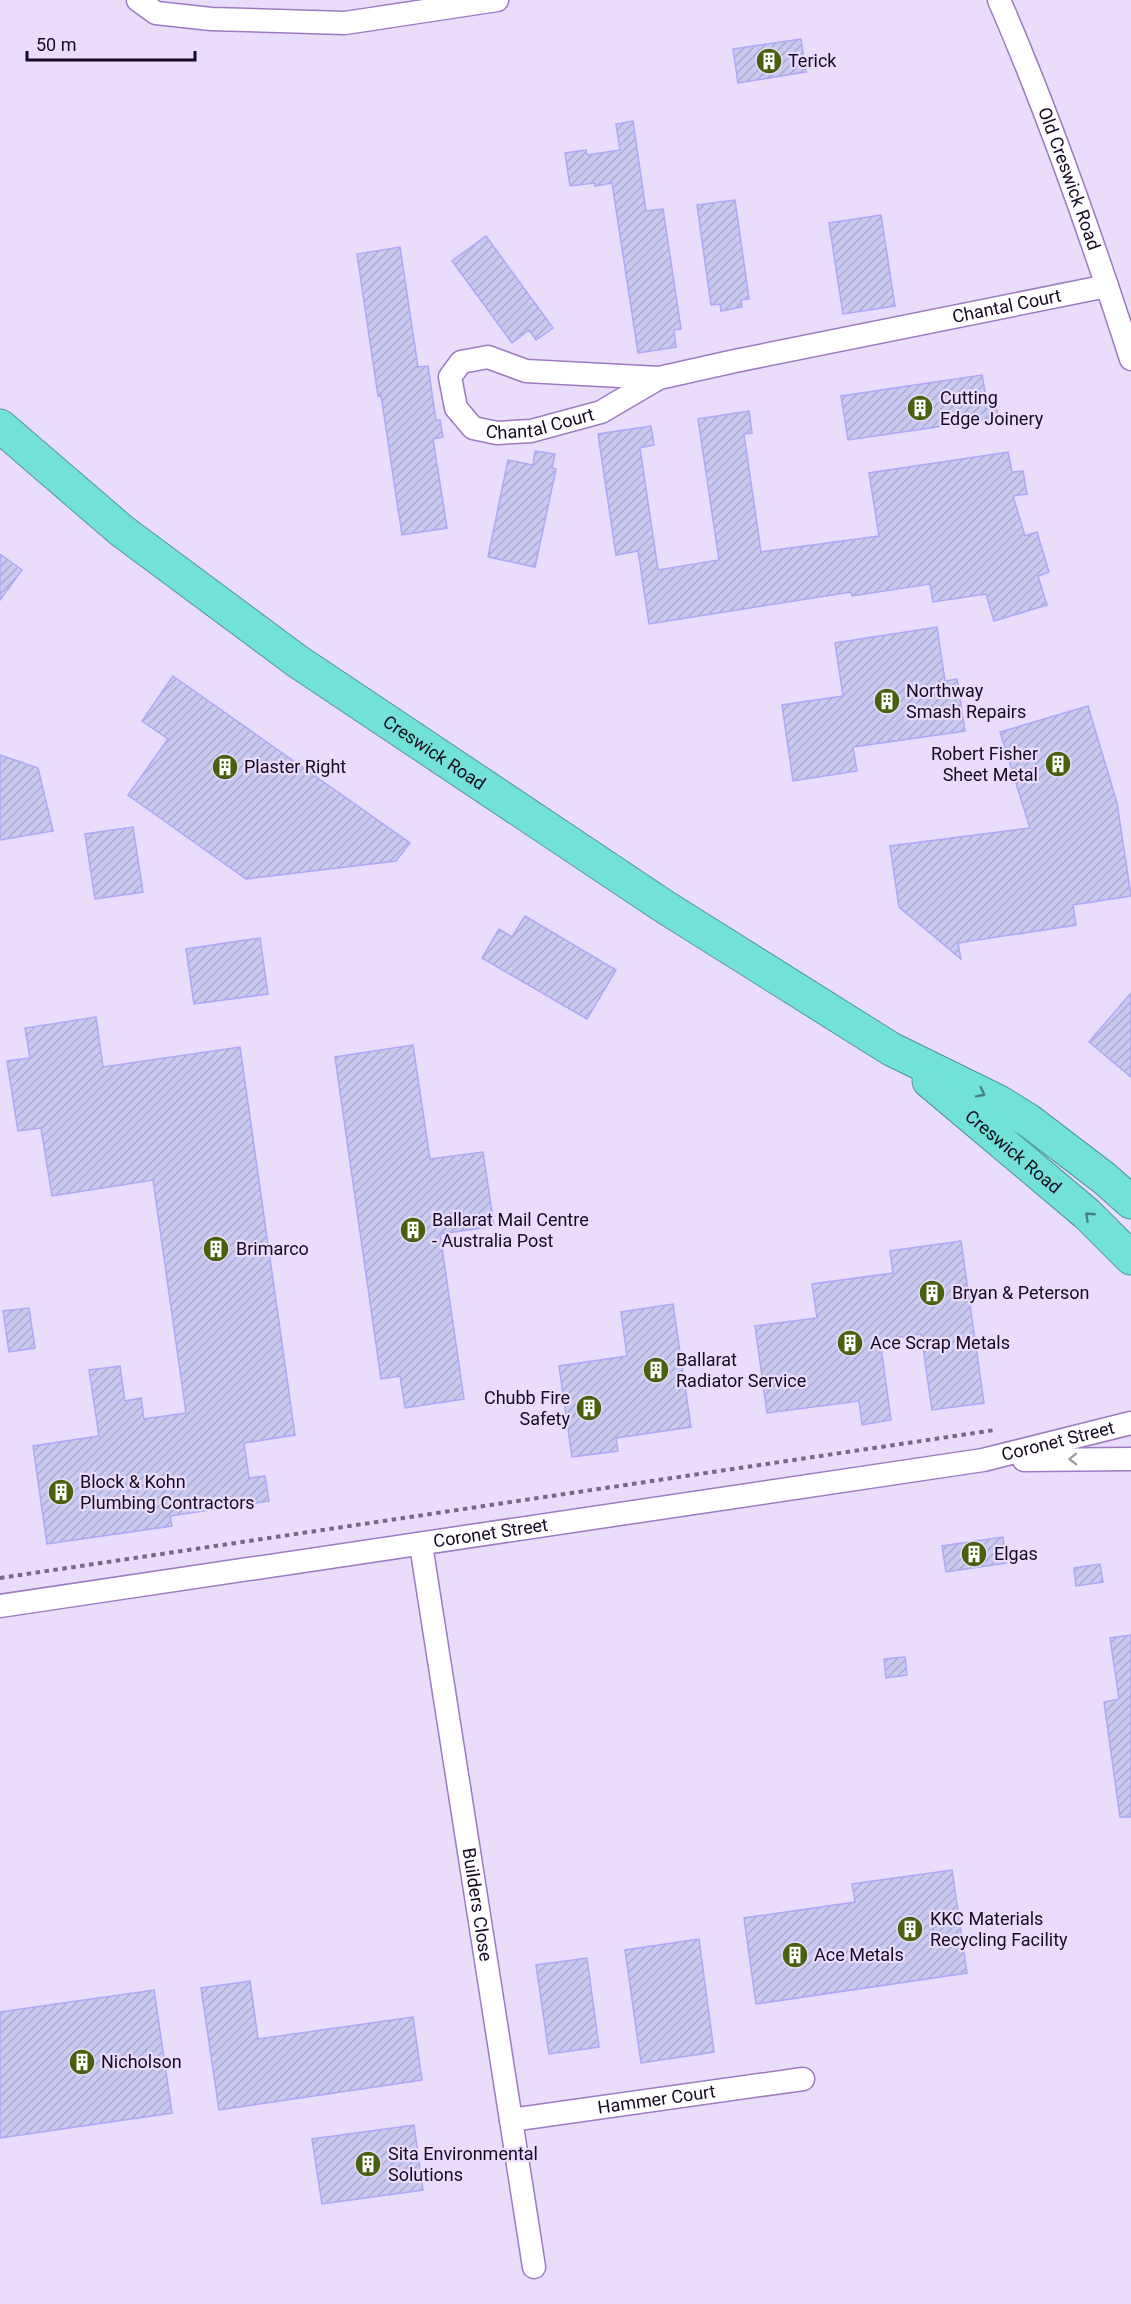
<svg xmlns="http://www.w3.org/2000/svg" width="1131" height="2304" viewBox="0 0 1131 2304" font-family="Roboto,sans-serif">
<style>
.building{fill:url(#building-hatch);stroke:#ada9f6;stroke-width:1.5}
.lines{fill:none;stroke-linecap:round;stroke-linejoin:round}
.minor-casing{stroke:#9d7bc2;stroke-width:25}
.highway-casing{stroke:#529697;stroke-width:35}
.path{stroke:#776985;stroke-width:4;stroke-dasharray:4.5 4.5;stroke-linecap:butt}
.minor{stroke:#fff;stroke-width:22}
.highway{stroke:#71e2d5;stroke-width:33}
.oneway{stroke:#488085}
.oneway2{stroke:#a29da7}
.labels{text-anchor:middle;stroke-width:4.5;stroke-linejoin:round;paint-order:stroke}
.poi-label{font-size:18px;fill:#170923;stroke:#eadcfb;text-anchor:start}
.street-label{font-size:18px;fill:#170923;stroke:#eadcfb}
</style>
<defs>
<pattern id="building-hatch" width="6" height="6" patternUnits="userSpaceOnUse" patternTransform="scale(1.5)"><rect width="6" height="6" fill="#c9c9f1"/><path d="M-1 1l2-2M0 6l6-6M5 7l2-2" fill="none" stroke="#acabce"/></pattern>
</defs>
<rect width="100%" height="100%" fill="#eadcfb"/>
<path class="building" d="M 801,39 L 806,72 L 738,83 L 733,49 Z
M 633,121 L 646,211 L 663,209 L 681,329 L 674,330 L 676,347 L 638,353 L 612,183 L 595,186 L 595,183 L 570,186 L 565,153 L 586,150 L 587,155 L 620,150 L 616,124 Z
M 735,200 L 749,299 L 741,300 L 742,307 L 721,311 L 720,304 L 711,305 L 697,205 Z
M 881,215 L 895,306 L 843,314 L 829,223 Z
M 486,236 L 553,328 L 536,340 L 529,330 L 512,343 L 452,261 Z
M 400,247 L 418,367 L 428,366 L 436,420 L 440,420 L 443,437 L 433,439 L 447,528 L 402,535 L 381,395 L 378,396 L 357,254 Z
M 982,375 L 986,397 L 995,396 L 998,418 L 848,440 L 841,396 Z
M 749,411 L 752,433 L 744,434 L 761,552 L 879,536 L 869,473 L 1008,452 L 1012,472 L 1023,471 L 1027,494 L 1013,496 L 1025,536 L 1037,532 L 1049,572 L 1038,576 L 1047,605 L 994,621 L 986,594 L 933,602 L 930,584 L 852,596 L 851,592 L 649,624 L 638,551 L 616,555 L 598,434 L 651,426 L 654,445 L 640,448 L 658,570 L 719,560 L 698,419 Z
M 535,451 L 555,454 L 552,468 L 556,469 L 535,567 L 488,557 L 508,460 L 533,465 Z
M 0,554 L 22,570 L 0,600 Z
M 937,627 L 945,681 L 957,679 L 965,731 L 853,747 L 857,771 L 793,781 L 782,705 L 843,696 L 835,643 Z
M 173,676 L 410,843 L 396,861 L 246,879 L 128,795 L 168,739 L 142,721 Z
M 1088,706 L 1117,803 L 1131,896 L 1073,905 L 1076,925 L 958,943 L 961,959 L 899,907 L 890,846 L 1030,828 L 1000,732 Z
M 0,755 L 38,768 L 53,831 L 0,840 Z
M 133,827 L 143,892 L 95,899 L 85,834 Z
M 525,916 L 616,970 L 587,1019 L 482,958 L 499,929 L 512,937 Z
M 260,938 L 268,994 L 194,1004 L 186,949 Z
M 1131,993 L 1131,1077 L 1089,1042 Z
M 96,1017 L 103,1067 L 240,1047 L 295,1435 L 244,1443 L 249,1478 L 265,1476 L 269,1501 L 170,1516 L 172,1526 L 47,1544 L 33,1446 L 99,1436 L 89,1370 L 120,1366 L 125,1401 L 141,1398 L 144,1419 L 186,1413 L 153,1180 L 52,1196 L 41,1128 L 18,1131 L 7,1061 L 30,1058 L 25,1028 Z
M 413,1045 L 430,1159 L 483,1152 L 494,1226 L 440,1234 L 464,1399 L 405,1408 L 400,1376 L 381,1379 L 335,1057 Z
M 961,1241 L 984,1403 L 932,1410 L 921,1334 L 880,1340 L 891,1420 L 862,1425 L 859,1401 L 767,1413 L 755,1326 L 817,1318 L 812,1284 L 893,1273 L 890,1251 Z
M 673,1304 L 691,1427 L 616,1438 L 618,1451 L 572,1457 L 559,1366 L 627,1356 L 621,1312 Z
M 29,1308 L 35,1348 L 9,1352 L 3,1311 Z
M 1003,1537 L 1006,1563 L 946,1572 L 942,1546 Z
M 1100,1564 L 1103,1582 L 1076,1586 L 1074,1568 Z
M 1131,1635 L 1131,1817 L 1120,1817 L 1104,1702 L 1119,1699 L 1110,1638 Z
M 905,1657 L 907,1675 L 886,1678 L 884,1659 Z
M 952,1870 L 967,1973 L 756,2004 L 744,1918 L 855,1902 L 852,1884 Z
M 699,1939 L 714,2052 L 641,2063 L 625,1950 Z
M 587,1958 L 599,2047 L 549,2054 L 536,1965 Z
M 250,1981 L 258,2039 L 413,2017 L 422,2080 L 219,2110 L 201,1988 Z
M 154,1990 L 172,2113 L 0,2138 L 0,2012 Z
M 414,2125 L 423,2190 L 322,2204 L 312,2139 Z"/>
<g class="lines">
<defs>
<g id="minor">
<path d="M 138,0 L 156,13 L 211,19 L 345,23 L 497,0"/>
<path id="s1" d="M 999,0 C 1050,117 1092,238 1131,359"/>
<path id="s2" d="M 659,378 L 526,371 L 488,357 L 461,362 L 450,377 L 456,408 L 473,428 L 497,433 L 531,431 L 601,412 L 659,378 L 735,361 L 1107,286"/>
<path d="M 1024,1460 L 1131,1459"/>
<path id="s3" d="M 421,1545 L 534,2267"/>
<path id="s4" d="M 0,1606 L 983,1460 L 1131,1423"/>
<path id="s5" d="M 511,2120 L 803,2079"/>
</g>
<g id="highway">
<path id="s6" d="M 0,426 L 122,531 L 297,661 L 665,907 L 891,1049 L 999,1102 L 1028,1120 L 1104,1178 L 1131,1202"/>
<path id="s7" d="M 929,1081 L 1087,1214 L 1131,1258"/>
</g>
</defs>
<use href="#minor" class="minor-casing"/>
<use href="#highway" class="highway-casing"/>
<path class="path" d="M 0,1578 L 995,1430"/>
<use href="#minor" class="minor"/>
<use href="#highway" class="highway"/>
</g>
<defs><path id="oneway-chevron" d="M-2-3.5L2.5 0L-2 3.5" fill="none" stroke-width="1.6" stroke-linecap="round" stroke-linejoin="round" transform="scale(1.5)"/></defs>
<g class="oneway">
<use href="#oneway-chevron" transform="translate(981 1093) rotate(27)"/>
<use href="#oneway-chevron" transform="translate(1089 1216) rotate(-137)"/>
</g>
<use class="oneway2" href="#oneway-chevron" transform="translate(1073 1459) rotate(179)"/>
<defs>
<symbol id="building-disc" viewBox="-11 -11 22 22"><circle r="9.5" fill="#48610f" stroke="#eadcfb"/><path d="M-4-6H4V6H1V3H-1V6H-4ZM-2.5-4.3h1.7v1.8h-1.7ZM.8-4.3h1.7v1.8H.8ZM-2.5-1h1.7V.8h-1.7ZM.8-1h1.7V.8H.8Z" fill="#fff"/></symbol>
</defs>
<g fill-rule="evenodd">
<use href="#building-disc" x="754" y="46" width="30" height="30"/>
<use href="#building-disc" x="905" y="393" width="30" height="30"/>
<use href="#building-disc" x="872" y="686" width="30" height="30"/>
<use href="#building-disc" x="1043" y="749" width="30" height="30"/>
<use href="#building-disc" x="210" y="752" width="30" height="30"/>
<use href="#building-disc" x="398" y="1215" width="30" height="30"/>
<use href="#building-disc" x="201" y="1234" width="30" height="30"/>
<use href="#building-disc" x="917" y="1278" width="30" height="30"/>
<use href="#building-disc" x="835" y="1328" width="30" height="30"/>
<use href="#building-disc" x="641" y="1355" width="30" height="30"/>
<use href="#building-disc" x="574" y="1393" width="30" height="30"/>
<use href="#building-disc" x="46" y="1477" width="30" height="30"/>
<use href="#building-disc" x="959" y="1539" width="30" height="30"/>
<use href="#building-disc" x="895" y="1914" width="30" height="30"/>
<use href="#building-disc" x="780" y="1940" width="30" height="30"/>
<use href="#building-disc" x="67" y="2047" width="30" height="30"/>
<use href="#building-disc" x="353" y="2149" width="30" height="30"/>
</g>
<g class="labels">
<g class="poi-label">
<text x="788" y="67">Terick</text>
<text x="940" y="404">Cutting<tspan x="940" dy="21">Edge Joinery</tspan></text>
<text x="906" y="697">Northway<tspan x="906" dy="21">Smash Repairs</tspan></text>
<text x="1038" y="760" text-anchor="end">Robert Fisher<tspan x="1038" dy="21">Sheet Metal</tspan></text>
<text x="244" y="773">Plaster Right</text>
<text x="432" y="1226">Ballarat Mail Centre<tspan x="432" dy="21">- Australia Post</tspan></text>
<text x="236" y="1255">Brimarco</text>
<text x="952" y="1299">Bryan &amp; Peterson</text>
<text x="870" y="1349">Ace Scrap Metals</text>
<text x="676" y="1366">Ballarat<tspan x="676" dy="21">Radiator Service</tspan></text>
<text x="570" y="1404" text-anchor="end">Chubb Fire<tspan x="570" dy="21">Safety</tspan></text>
<text x="80" y="1488">Block &amp; Kohn<tspan x="80" dy="21">Plumbing Contractors</tspan></text>
<text x="994" y="1560">Elgas</text>
<text x="930" y="1925">KKC Materials<tspan x="930" dy="21">Recycling Facility</tspan></text>
<text x="814" y="1961">Ace Metals</text>
<text x="101" y="2068">Nicholson</text>
<text x="388" y="2160">Sita Environmental<tspan x="388" dy="21">Solutions</tspan></text>
</g>
<g class="street-label">
<text dy="6" stroke="none"><textPath href="#s1" startOffset="192">Old Creswick Road</textPath></text>
<text dy="6" stroke="none"><textPath href="#s2" startOffset="831">Chantal Court</textPath></text>
<text dy="6" stroke="none"><textPath href="#s2" startOffset="346">Chantal Court</textPath></text>
<text dy="6" stroke="none"><textPath href="#s6" startOffset="544">Creswick Road</textPath></text>
<text dy="6" stroke="none"><textPath href="#s7" startOffset="110">Creswick Road</textPath></text>
<text dy="6" stroke="none"><textPath href="#s4" startOffset="1071">Coronet Street</textPath></text>
<text dy="6" stroke="none"><textPath href="#s4" startOffset="496">Coronet Street</textPath></text>
<text dy="6" stroke="none"><textPath href="#s3" startOffset="364">Builders Close</textPath></text>
<text dy="6" stroke="none"><textPath href="#s5" startOffset="147">Hammer Court</textPath></text>
</g>
</g>
<path d="M27 51v9h168v-9" fill="none" stroke="#170923" stroke-width="3"/>
<text x="36" y="51" font-size="18" fill="#170923" stroke="#eadcfb" stroke-width="4.5" paint-order="stroke">50 m</text>
</svg>
